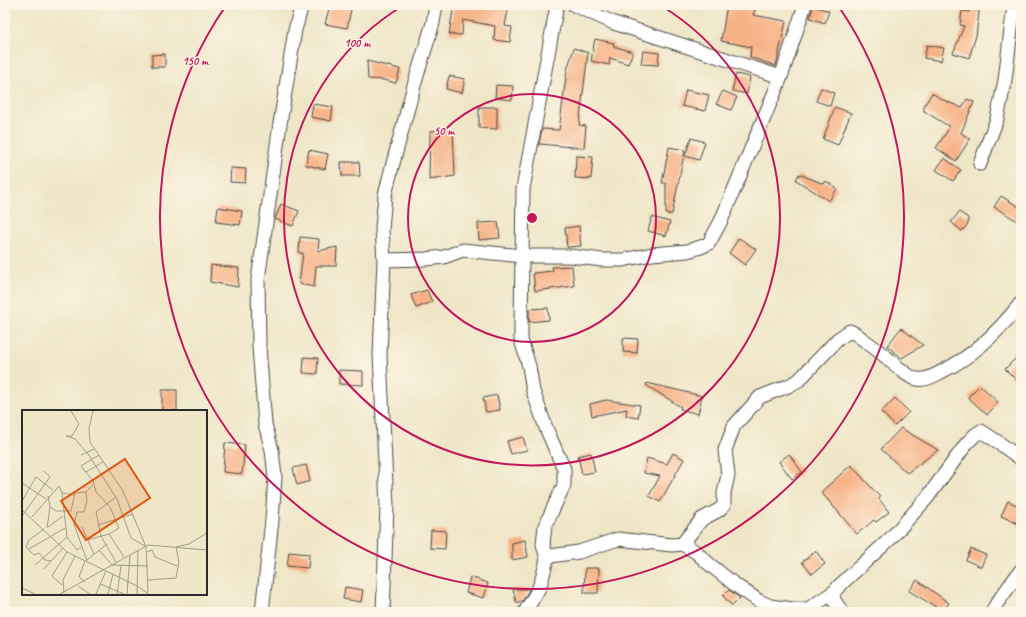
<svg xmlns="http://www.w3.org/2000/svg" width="1026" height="617" viewBox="0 0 1026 617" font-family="Caveat,sans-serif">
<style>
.building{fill:#f7b287}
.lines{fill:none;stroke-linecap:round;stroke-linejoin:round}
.minor-casing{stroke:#484743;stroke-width:15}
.minor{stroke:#fff;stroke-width:13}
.ring{fill:none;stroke:#c2185b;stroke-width:2}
.inset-road{fill:none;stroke:#a19b89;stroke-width:1}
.view{fill:#df570e;fill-opacity:0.15;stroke:#df570e;stroke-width:2}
.inset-edge{fill:none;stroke:#2b2b2b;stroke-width:2}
.centre{fill:#c2185b;stroke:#fcf5e5;stroke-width:2}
.ring-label{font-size:12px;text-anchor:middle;font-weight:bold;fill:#c2185b;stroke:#fcf5e5;stroke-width:3;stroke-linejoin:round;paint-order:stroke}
</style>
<rect width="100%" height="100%" fill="#fcf5e5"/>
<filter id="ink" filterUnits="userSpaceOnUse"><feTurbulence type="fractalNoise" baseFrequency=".025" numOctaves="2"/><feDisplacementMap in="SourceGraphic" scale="8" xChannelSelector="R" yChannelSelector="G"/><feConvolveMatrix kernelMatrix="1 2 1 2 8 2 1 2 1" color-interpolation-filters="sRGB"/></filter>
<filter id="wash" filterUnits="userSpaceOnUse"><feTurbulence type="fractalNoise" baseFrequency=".012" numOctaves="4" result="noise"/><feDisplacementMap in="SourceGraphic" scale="16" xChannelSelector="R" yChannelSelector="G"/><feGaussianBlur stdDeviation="0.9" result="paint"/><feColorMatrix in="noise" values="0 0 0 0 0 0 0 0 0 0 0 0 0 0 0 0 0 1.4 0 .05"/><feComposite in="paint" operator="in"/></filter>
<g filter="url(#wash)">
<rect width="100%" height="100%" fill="#efe6c8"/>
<g id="blocks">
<path class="building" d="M 330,5 L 352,5 L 347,28 L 325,24 Z
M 454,5 L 509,5 L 505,26 L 512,27 L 510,42 L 494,40 L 495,26 L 463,20 L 462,35 L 449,34 Z
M 727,5 L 757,5 L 753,15 L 786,21 L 776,66 L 750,57 L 751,47 L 721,41 Z
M 971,5 L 980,5 L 976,36 L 969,58 L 953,53 L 964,26 L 960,25 L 962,11 L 969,12 Z
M 813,6 L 829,11 L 825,23 L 810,18 Z
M 595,39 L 614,43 L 613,46 L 633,52 L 628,64 L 610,58 L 609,65 L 591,61 Z
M 927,45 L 944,48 L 941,61 L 924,58 Z
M 574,48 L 588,53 L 579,125 L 586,126 L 584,148 L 539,144 L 542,129 L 559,130 L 567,70 Z
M 643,51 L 659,53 L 658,65 L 641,64 Z
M 165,54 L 165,67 L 152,67 L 152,55 Z
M 367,61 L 400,69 L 396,83 L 384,80 L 368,79 Z
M 736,74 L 750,77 L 747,94 L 732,91 Z
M 449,76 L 465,79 L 462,93 L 446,89 Z
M 496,85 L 513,86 L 512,100 L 495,98 Z
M 821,88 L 834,93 L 830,106 L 816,101 Z
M 686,90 L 709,95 L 705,111 L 682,106 Z
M 723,91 L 737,97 L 731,110 L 716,104 Z
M 932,93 L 941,99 L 962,108 L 967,99 L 974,102 L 961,133 L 970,139 L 956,161 L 936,148 L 950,127 L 924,111 L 924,106 Z
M 313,104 L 333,107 L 331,121 L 311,117 Z
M 479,107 L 497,107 L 497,129 L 479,128 Z
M 835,107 L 851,113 L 838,145 L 823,139 Z
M 453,130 L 455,176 L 429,180 L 430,131 Z
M 691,138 L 705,142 L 699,160 L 685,156 Z
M 669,147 L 685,150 L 672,214 L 666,214 L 666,183 L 662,183 Z
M 309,150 L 328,154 L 325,169 L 306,165 Z
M 576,156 L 593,157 L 591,179 L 575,178 Z
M 944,158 L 961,170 L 953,181 L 936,170 Z
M 341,162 L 359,162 L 360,176 L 342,176 Z
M 231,168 L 246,169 L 245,183 L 230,182 Z
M 799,174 L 824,184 L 826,181 L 837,189 L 829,201 L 796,180 Z
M 1001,196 L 1021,208 L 1021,223 L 994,207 Z
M 281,204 L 299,211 L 293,226 L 275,219 Z
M 218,207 L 242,211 L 240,225 L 216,222 Z
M 959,212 L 968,218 L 968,224 L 962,231 L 951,222 Z
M 652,217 L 670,222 L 666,236 L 648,231 Z
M 498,222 L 500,238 L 479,240 L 478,223 Z
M 579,226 L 581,246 L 567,247 L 565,228 Z
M 300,237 L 319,239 L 318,251 L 337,247 L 336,266 L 316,266 L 314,287 L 299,284 L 303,253 L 299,253 Z
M 739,238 L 756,249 L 745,265 L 729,253 Z
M 211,265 L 239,268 L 238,287 L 210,282 Z
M 572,266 L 574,286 L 535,291 L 533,273 L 553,271 L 552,267 Z
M 427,290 L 432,302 L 416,308 L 411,295 Z
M 548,308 L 549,320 L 529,322 L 529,309 Z
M 901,328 L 923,345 L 902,358 L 887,346 Z
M 623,338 L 638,339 L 637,353 L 623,352 Z
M 1021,353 L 1021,385 L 1005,369 Z
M 304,357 L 318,358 L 317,374 L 303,373 Z
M 339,370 L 363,371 L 363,385 L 339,384 Z
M 647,383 L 702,396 L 698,414 L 680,409 L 681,407 L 646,385 Z
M 980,385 L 998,402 L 987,415 L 968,397 Z
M 162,390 L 177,390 L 177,411 L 162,411 Z
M 497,395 L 500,410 L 486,412 L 483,398 Z
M 895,398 L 909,412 L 895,426 L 881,412 Z
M 606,400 L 640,405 L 638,418 L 626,416 L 627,409 L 592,416 L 590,404 Z
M 901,428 L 938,450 L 907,473 L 881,449 Z
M 523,437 L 527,450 L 511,454 L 507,441 Z
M 225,443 L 245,445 L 242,474 L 223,472 Z
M 591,453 L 595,472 L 582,474 L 578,456 Z
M 673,453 L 684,459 L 660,502 L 649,496 L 660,476 L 644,473 L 647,458 L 667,464 Z
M 789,454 L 802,472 L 792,479 L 779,462 Z
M 306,465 L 310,481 L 297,485 L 293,468 Z
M 851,465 L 880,497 L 879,499 L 889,512 L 876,522 L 874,520 L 857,534 L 821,492 Z
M 1008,501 L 1021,507 L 1021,525 L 1001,516 Z
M 431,530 L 446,531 L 445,549 L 430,548 Z
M 525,540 L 528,557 L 512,560 L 512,543 Z
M 971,549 L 986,555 L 981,567 L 966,560 Z
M 816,551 L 825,564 L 812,574 L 802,562 Z
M 289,552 L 309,554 L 308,568 L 287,566 Z
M 585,568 L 599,568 L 598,593 L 584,593 Z
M 470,577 L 488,583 L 484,598 L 466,593 Z
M 917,580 L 949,603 L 943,611 L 909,591 Z
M 345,587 L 363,590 L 361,602 L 343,599 Z
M 513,589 L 529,589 L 529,590 L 522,602 L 516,602 Z
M 729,590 L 740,598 L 732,606 L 723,596 Z"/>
</g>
</g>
<g filter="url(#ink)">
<use href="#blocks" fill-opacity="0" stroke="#484743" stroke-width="1"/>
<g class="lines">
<defs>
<path id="minor" d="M 574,5 L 614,23 L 781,77
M 980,164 L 997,119 L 1005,80 L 1014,5
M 384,260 L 426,259 L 444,257 L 463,250 L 522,256 L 570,256 L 602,260 L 623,260 L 652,254 L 687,251 L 701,247 L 709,243 L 721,221 L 781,77 L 805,5
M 682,544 L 702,519 L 719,510 L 724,505 L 724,493 L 728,475 L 725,450 L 734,426 L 760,397 L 788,386 L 799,380 L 838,339 L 850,331 L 856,334 C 866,342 877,349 887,358 C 896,364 906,377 917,379 C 926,381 935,375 943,371 C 975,355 999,331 1021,303
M 547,559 L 550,556 L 579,552 L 618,539 L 672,545 L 682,544 L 696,552 L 709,564 L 734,584 L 759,601 L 770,606 L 793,609 L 808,609 L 834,592 L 839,586 L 891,538 L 927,498 L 967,443 L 975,435 L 981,431 L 998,442 L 1021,459
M 834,592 L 833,599 L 842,612
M 262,612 L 272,520 L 275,477 L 272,450 L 265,424 L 259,347 L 258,280 L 280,124 L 295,30 L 302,5
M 383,612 L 387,506 L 380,355 L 384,260 L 382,229 L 385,195 L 392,167 L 415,82 L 433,23 L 436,5
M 525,612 L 538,590 L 542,579 L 547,559 L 543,544 L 545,526 L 564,485 L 564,469 L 546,428 L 533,391 L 529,366 L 521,340 L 521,325 L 523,189 L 557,5
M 992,612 L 997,603 L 1021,570"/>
</defs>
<use href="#minor" class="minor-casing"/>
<use href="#minor" class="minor"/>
</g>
</g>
<g class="ring">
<circle cx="532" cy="218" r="124"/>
<path d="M660 5A248 248 0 1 1 404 5"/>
<path d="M839 7A372 372 0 1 1 225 7"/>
</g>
<g transform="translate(22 410)">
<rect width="185" height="185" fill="#efe6c8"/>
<path class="inset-road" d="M 71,1 L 67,18 L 68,32 L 101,81 L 124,137 L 126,182M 44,26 L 53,29 L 66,44 L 95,89 L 109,128 L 123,136M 44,26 L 50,26 L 57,14 L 49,1M 59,45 L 72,39M 77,45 L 59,56 L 71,71 L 74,82 L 88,97 L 97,118 L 87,124M 64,62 L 81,52M 0,73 L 24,89M 64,82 L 65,91 L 62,102 L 55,102 L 52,114 L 65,151M 40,83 L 52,85M 94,87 L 74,102 L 79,126 L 94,152M 0,91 L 14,67 L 31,80M 28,97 L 34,101 L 49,101 L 53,83 L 64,82 L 71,75M 0,100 L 45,142 L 115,176 L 127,184M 0,106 L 28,67 L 22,61M 10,107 L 37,76 L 40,83 L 45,127 L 55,140 L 59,137M 76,115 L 111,104M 26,117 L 41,106M 60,117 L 72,144M 25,118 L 28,97 L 26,86M 22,119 L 7,130 L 4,137 L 12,145 L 17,143 L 23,150 L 29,151M 65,130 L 87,124 L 102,147M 7,139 L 43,118M 77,140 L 90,155 L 126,156M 125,142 L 130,140 L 133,147 L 155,156M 65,150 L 85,134M 13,155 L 45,127M 22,159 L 41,138M 126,170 L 154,168 L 157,152 L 154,137 L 167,134 L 185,123M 63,172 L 57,167 L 63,151M 78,174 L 102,184M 40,175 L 30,166 L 45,142M 56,176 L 68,184M 0,178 L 13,184M 42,183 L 41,170 L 53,146M 38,184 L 126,135 L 185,140M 74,184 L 84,161M 86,184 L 91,164M 95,184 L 99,156M 105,184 L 108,145M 115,184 L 116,140"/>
<path class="view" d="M 103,49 L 128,88 L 64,130 L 39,91 Z"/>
<rect width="185" height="185" class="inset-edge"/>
</g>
<circle cx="532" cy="218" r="6" class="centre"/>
<g class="ring-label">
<text x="357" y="47">100 m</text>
<text x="195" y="65">150 m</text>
<text x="444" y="135">50 m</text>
</g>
<rect width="1026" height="617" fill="none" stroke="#fcf5e5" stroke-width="20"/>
</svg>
